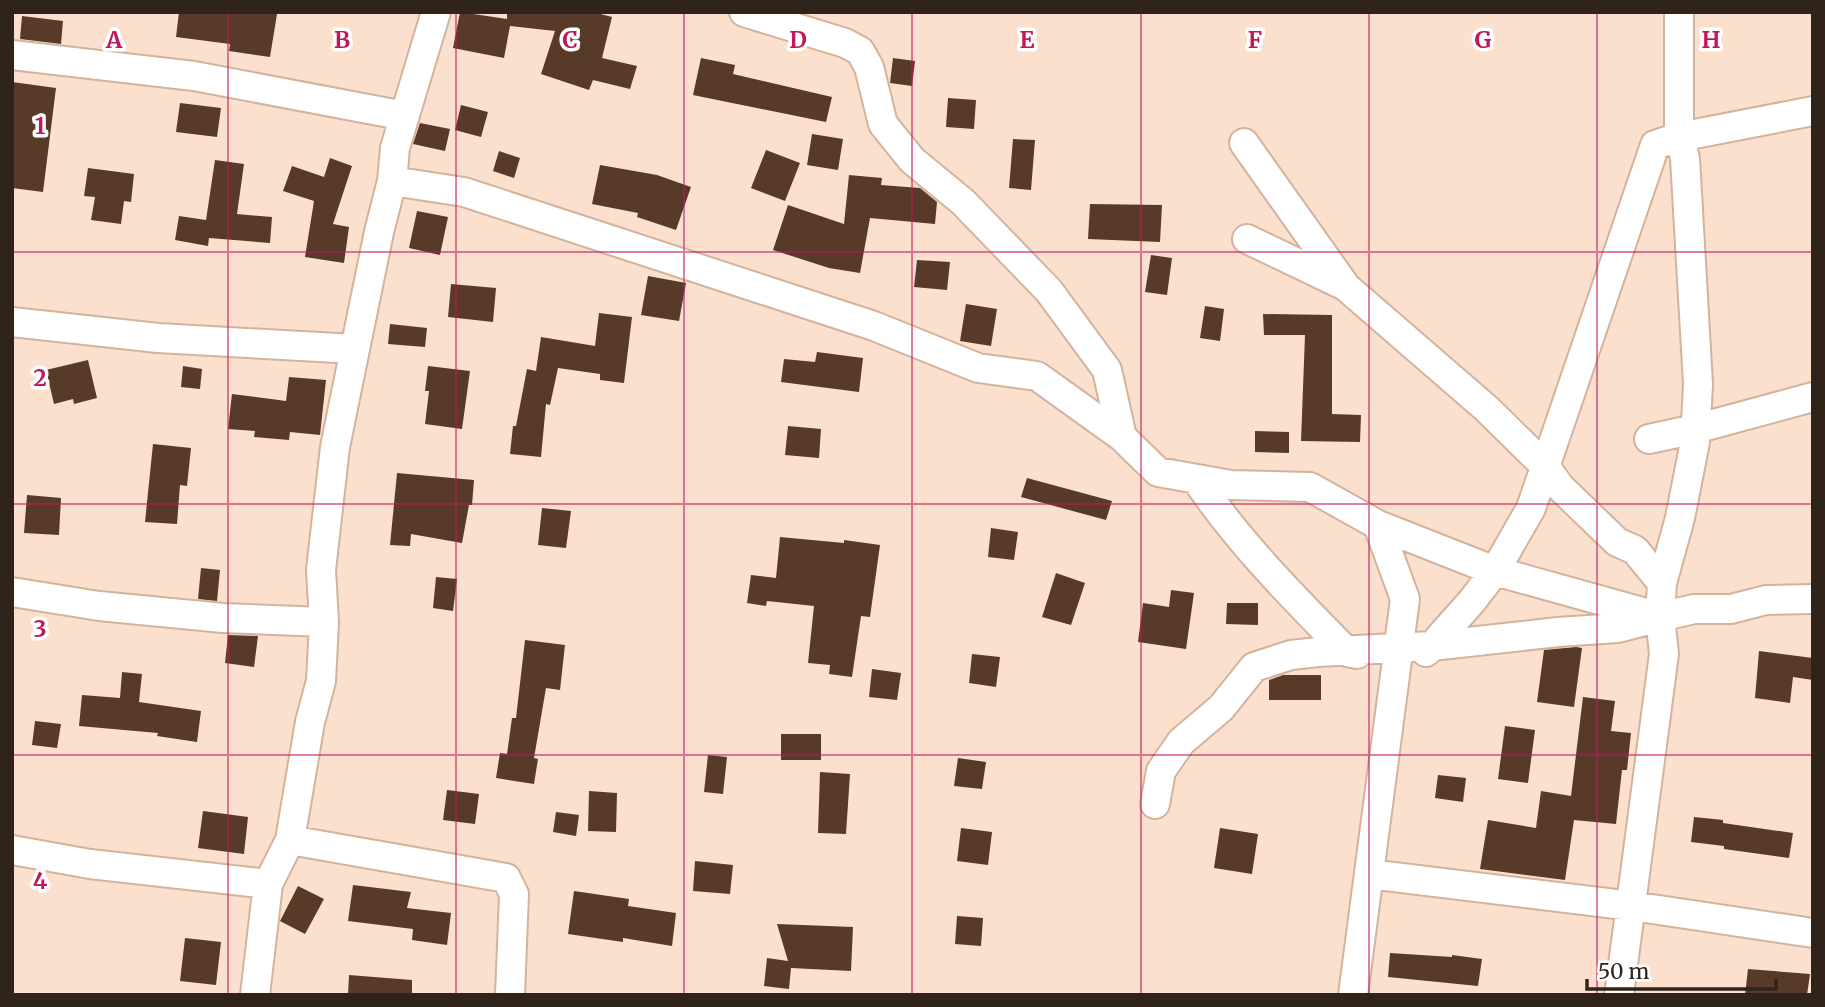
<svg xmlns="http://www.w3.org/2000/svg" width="1825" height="1007" viewBox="0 0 1825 1007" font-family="Merriweather,serif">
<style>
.building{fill:#573b28}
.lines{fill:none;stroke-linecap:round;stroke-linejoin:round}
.minor-casing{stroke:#d4b39c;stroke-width:32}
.minor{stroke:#fff;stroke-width:28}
.grid{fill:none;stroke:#c2185b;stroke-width:2;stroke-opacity:0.55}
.grid-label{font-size:23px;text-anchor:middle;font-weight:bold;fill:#c2185b;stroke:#fff;stroke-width:7;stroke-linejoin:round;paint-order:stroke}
</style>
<rect width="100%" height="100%" fill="#fce0ce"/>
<path class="building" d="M 179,12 L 277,14 L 270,57 L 229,51 L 230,44 L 176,37 Z
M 460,12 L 507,19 L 507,12 L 593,12 L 612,17 L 602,58 L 637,66 L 630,89 L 593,80 L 589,90 L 541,74 L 555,31 L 510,26 L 504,58 L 453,48 Z
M 22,16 L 63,21 L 61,44 L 20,39 Z
M 701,58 L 735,65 L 733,74 L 832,97 L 826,122 L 693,95 Z
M 893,58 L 915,61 L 912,86 L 890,83 Z
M 12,82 L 56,88 L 43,192 L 12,188 Z
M 948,98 L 976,100 L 974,129 L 946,127 Z
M 180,103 L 221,108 L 217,137 L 176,132 Z
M 461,105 L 488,112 L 481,137 L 455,130 Z
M 420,123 L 450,129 L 445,151 L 413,144 Z
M 812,134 L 843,139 L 838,170 L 807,165 Z
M 1013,139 L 1035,140 L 1031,190 L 1009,188 Z
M 766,150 L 800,163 L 785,201 L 751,188 Z
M 499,151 L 520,158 L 514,178 L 493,171 Z
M 330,158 L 352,166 L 333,224 L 349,227 L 344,263 L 305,257 L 314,201 L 283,191 L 292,166 L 324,177 Z
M 215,160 L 244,164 L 237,214 L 272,217 L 270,243 L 209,238 L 208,246 L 175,240 L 179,216 L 206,220 Z
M 600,165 L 657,175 L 691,187 L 676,230 L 637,217 L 638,213 L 592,204 Z
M 88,168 L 134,174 L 131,202 L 124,201 L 121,224 L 91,220 L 95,197 L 84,196 Z
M 849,175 L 882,178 L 881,185 L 920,188 L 937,202 L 935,224 L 870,218 L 860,273 L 829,268 L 773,250 L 788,205 L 844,224 Z
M 1090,204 L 1162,205 L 1160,242 L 1088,239 Z
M 417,211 L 448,217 L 440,255 L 409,248 Z
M 1151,255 L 1172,258 L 1167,295 L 1145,292 Z
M 917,260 L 950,262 L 947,290 L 914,287 Z
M 648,276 L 686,283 L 679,321 L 641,315 Z
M 451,284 L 496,288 L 493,322 L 448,317 Z
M 966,304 L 997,309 L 991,346 L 960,341 Z
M 1205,306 L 1224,309 L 1220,341 L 1200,338 Z
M 599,313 L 632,317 L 624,383 L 600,380 L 600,374 L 558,368 L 550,405 L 546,404 L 541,457 L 510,454 L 513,426 L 516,426 L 527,369 L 536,371 L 541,337 L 595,346 Z
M 1263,314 L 1332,315 L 1332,414 L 1361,415 L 1360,442 L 1301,441 L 1305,335 L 1264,335 Z
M 390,324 L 427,328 L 425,347 L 388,344 Z
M 817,352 L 863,358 L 859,392 L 781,382 L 784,359 L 815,362 Z
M 88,360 L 97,398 L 74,404 L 73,399 L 54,404 L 46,370 Z
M 183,366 L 202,369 L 200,389 L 181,387 Z
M 428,366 L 470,371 L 462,429 L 425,424 L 429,391 L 425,391 Z
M 289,377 L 326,380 L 320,435 L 290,432 L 289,440 L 254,437 L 255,431 L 228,429 L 232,394 L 286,401 Z
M 788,426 L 821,429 L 819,458 L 785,455 Z
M 1255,431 L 1289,432 L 1289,453 L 1255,452 Z
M 153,444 L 191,448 L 187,486 L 180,485 L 177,524 L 145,522 Z
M 397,473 L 474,480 L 472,505 L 469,505 L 462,543 L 411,534 L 410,546 L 390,545 Z
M 1027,478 L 1112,501 L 1106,520 L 1021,497 Z
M 27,495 L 61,498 L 59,535 L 24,533 Z
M 542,508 L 571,511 L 566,548 L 538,545 Z
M 991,528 L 1018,532 L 1014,560 L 988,557 Z
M 780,537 L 844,543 L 844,540 L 880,545 L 870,617 L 861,616 L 852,677 L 829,674 L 830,665 L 808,663 L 814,606 L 767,601 L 766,606 L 747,603 L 751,575 L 776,578 Z
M 201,568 L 220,570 L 217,601 L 198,599 Z
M 1056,573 L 1085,583 L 1071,625 L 1042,617 Z
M 436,577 L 457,579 L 453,611 L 433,608 Z
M 1171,590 L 1194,593 L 1186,649 L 1138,642 L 1143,603 L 1169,607 Z
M 1227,603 L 1258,603 L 1258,625 L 1226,624 Z
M 228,635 L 258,636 L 254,667 L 225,663 Z
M 525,640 L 565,645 L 560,690 L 546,688 L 534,758 L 538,759 L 534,784 L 496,778 L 500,753 L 507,754 L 512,718 L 516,718 Z
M 1576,647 L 1582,648 L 1574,707 L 1537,702 L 1544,650 Z
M 1759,651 L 1813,658 L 1813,680 L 1793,677 L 1790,703 L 1755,698 Z
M 972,654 L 1000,657 L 996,687 L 969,683 Z
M 872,669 L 901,673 L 897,700 L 869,697 Z
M 122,672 L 142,674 L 139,702 L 201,711 L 197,742 L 157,736 L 158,733 L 79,726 L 82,695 L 120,698 Z
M 1283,675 L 1321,675 L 1321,700 L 1269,700 L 1269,680 Z
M 1583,697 L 1615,701 L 1611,731 L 1631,733 L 1627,770 L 1622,770 L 1616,824 L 1574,820 L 1565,880 L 1480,869 L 1488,820 L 1536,828 L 1541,791 L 1571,796 Z
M 35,721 L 61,724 L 57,748 L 32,745 Z
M 1505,726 L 1535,730 L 1528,783 L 1498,779 Z
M 781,734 L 821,734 L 821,760 L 781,760 Z
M 708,755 L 727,757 L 723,794 L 704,792 Z
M 958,758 L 986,762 L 982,789 L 954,786 Z
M 820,772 L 850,774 L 846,834 L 818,833 Z
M 1438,775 L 1466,778 L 1463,802 L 1435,798 Z
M 447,790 L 479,794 L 475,824 L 443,820 Z
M 589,791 L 617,793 L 616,832 L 588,831 Z
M 203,811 L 248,817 L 244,854 L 198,848 Z
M 556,812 L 579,815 L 576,836 L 553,832 Z
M 1694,817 L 1723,820 L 1723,823 L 1793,833 L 1789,858 L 1724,849 L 1724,846 L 1691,842 Z
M 961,828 L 992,832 L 988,865 L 957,861 Z
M 1220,828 L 1258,834 L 1252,874 L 1214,868 Z
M 695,861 L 733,865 L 730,894 L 693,891 Z
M 353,885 L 411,892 L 407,908 L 451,913 L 447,945 L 412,940 L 413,929 L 348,921 Z
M 298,886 L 324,899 L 305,934 L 280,921 Z
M 574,891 L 629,899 L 628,906 L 676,913 L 672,946 L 623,938 L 623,942 L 568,934 Z
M 957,916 L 983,918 L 981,946 L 955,944 Z
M 777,924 L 853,927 L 851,971 L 791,968 L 789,989 L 764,986 L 767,958 L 788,961 Z
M 185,938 L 221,942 L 216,985 L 180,981 Z
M 1390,953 L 1452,957 L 1452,955 L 1482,959 L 1478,986 L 1388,977 Z
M 1748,969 L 1810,974 L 1807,995 L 1745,995 Z
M 349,975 L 412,980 L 412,995 L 348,995 Z"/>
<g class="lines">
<defs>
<path id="minor" d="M 744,12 L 845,43 L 860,51 L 869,67 L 883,124 L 912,160 L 963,202 L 1049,291 L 1107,370 L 1122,437
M 12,55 L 194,76 L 405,116
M 1244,143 L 1344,284
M 392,181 L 464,192 L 874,326 L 978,368 L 1037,376 L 1122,437 L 1158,472 L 1231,485 L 1310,487 L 1378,525 L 1495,571 L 1660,617 L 1694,609 L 1731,609 L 1766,600 L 1813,599
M 1247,239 L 1345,286 L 1487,409 L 1545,466 L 1560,487 L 1617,542 L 1635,550 L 1662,583
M 12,322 L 158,338 L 355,349
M 1649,439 L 1695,429 L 1813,397
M 1196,479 C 1239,543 1293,597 1347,652 L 1357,654
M 12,592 L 99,606 L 223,618 L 324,622
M 1426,652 L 1432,646 L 1558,632 L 1618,628 L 1660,617
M 1155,804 L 1161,771 L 1181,742 L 1221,708 L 1254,667 L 1291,655 L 1318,652 L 1432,646 L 1472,601 L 1495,571 L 1531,508 L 1655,145 L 1679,137 L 1813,111
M 290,840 L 506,878 L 514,894 L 510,995
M 12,850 L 90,864 L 268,884
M 1369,874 L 1632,906 L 1813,933
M 255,995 L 268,884 L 290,840 L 310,722 L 321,681 L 324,622 L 321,570 L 335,447 L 379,232 L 392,181 L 395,148 L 436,12
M 1353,995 L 1405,599 L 1378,525
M 1619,995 L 1664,654 L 1660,617 L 1662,583 L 1680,518 L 1695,442 L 1698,384 L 1685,158 L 1679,137 L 1679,12"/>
</defs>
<use href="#minor" class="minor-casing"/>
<use href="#minor" class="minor"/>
</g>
<path class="grid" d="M 228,12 L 228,995M 456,12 L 456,995M 684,12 L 684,995M 912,12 L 912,995M 1141,12 L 1141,995M 1369,12 L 1369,995M 1597,12 L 1597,995M 12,252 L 1813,252M 12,504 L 1813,504M 12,755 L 1813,755"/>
<g class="grid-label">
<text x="114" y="48">A</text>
<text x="342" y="48">B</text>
<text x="570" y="48">C</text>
<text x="798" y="48">D</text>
<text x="1027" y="48">E</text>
<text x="1255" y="48">F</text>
<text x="1483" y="48">G</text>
<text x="1711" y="48">H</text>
<text x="40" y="134">1</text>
<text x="40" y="386">2</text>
<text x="40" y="637">3</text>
<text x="40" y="889">4</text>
</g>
<rect width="1825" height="1007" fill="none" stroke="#2f231a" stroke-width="28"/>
<path d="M1587 979v10h189v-10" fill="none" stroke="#2f231a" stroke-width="3.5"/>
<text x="1598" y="979" font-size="21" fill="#2f231a" stroke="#ffffff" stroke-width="5" paint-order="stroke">50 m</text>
</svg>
